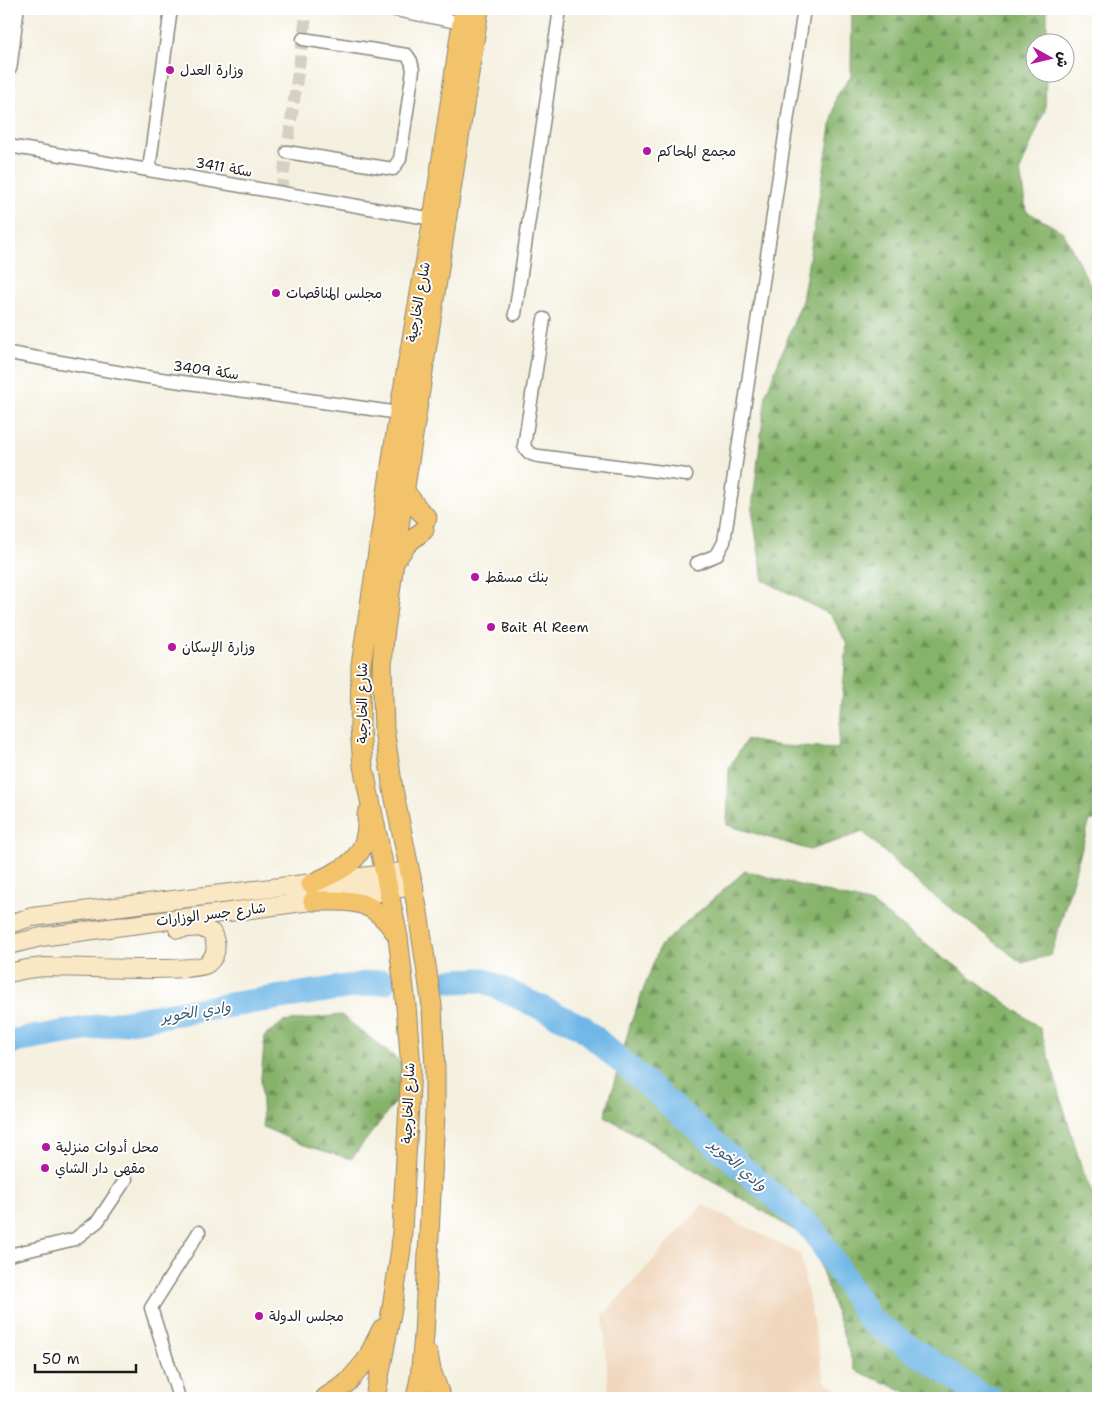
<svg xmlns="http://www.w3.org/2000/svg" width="1107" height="1407" viewBox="0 0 1107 1407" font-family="'Shantell Sans','Playpen Sans Arabic',sans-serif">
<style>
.built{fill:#f0d6bc}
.forest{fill:url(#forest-firs);stroke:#516844}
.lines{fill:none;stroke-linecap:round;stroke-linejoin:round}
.river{stroke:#6fb7e7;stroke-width:25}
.minor-tunnel{stroke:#d4d0c2;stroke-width:12;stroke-dasharray:12 6;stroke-linecap:butt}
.minor-casing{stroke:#88867e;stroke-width:15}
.tertiary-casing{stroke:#88867e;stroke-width:18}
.secondary-casing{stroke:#88867e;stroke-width:20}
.primary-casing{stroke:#88867e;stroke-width:21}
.minor{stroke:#fff;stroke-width:12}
.tertiary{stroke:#fff;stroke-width:15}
.secondary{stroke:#fae7c3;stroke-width:18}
.primary{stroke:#f2c36a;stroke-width:19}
.poi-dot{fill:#b5179e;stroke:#fff;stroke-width:2}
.labels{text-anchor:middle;stroke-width:4;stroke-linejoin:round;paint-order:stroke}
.poi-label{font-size:14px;fill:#1c1c1c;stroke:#fff;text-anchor:start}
.street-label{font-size:14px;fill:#1c1c1c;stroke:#fff}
.water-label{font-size:15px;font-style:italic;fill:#3d5a6d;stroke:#fff}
</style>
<defs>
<pattern id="forest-firs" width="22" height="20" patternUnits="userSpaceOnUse" patternTransform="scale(1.25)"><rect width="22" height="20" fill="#86b36b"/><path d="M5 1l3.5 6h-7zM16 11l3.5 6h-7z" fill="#6d9157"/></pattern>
</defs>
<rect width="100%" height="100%" fill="#fff"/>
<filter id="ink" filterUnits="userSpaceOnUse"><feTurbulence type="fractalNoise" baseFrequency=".02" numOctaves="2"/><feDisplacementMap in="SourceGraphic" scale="10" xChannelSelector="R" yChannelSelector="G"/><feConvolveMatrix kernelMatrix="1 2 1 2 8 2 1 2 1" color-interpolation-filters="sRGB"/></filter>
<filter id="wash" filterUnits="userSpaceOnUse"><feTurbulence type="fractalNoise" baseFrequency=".0096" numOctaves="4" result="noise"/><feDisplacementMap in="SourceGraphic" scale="20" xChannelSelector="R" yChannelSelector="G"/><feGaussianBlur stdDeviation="1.12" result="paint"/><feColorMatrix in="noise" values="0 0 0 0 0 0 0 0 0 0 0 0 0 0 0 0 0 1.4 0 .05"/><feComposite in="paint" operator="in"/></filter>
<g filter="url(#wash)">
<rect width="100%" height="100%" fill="#f4f0df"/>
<path class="built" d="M 703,1205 L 800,1254 L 825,1382 L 855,1398 L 609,1398 L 603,1315 Z"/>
<path class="forest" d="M 852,9 L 1047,9 L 1047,42 L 1034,42 L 1034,72 L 1046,73 L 1045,110 L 1020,170 L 1026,211 L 1063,232 L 1088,281 L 1098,290 L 1098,820 L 1090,820 L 1051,955 L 1022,963 L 919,884 L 863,832 L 810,850 L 727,825 L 729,769 L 746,740 L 781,746 L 838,749 L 847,643 L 831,615 L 763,580 L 752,509 L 766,394 L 802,301 L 836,97 L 851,76 Z
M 745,871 L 872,904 L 1040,1028 L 1081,1166 L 1098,1208 L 1098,1398 L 920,1398 L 855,1370 L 812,1241 L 605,1116 L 630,1025 L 660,946 Z
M 341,1015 L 402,1063 L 397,1100 L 351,1159 L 301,1144 L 263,1127 L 261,1077 L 265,1036 L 283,1022 Z"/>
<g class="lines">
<path class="river" d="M 451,981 L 483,980 L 582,1027 L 814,1231 L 870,1320 L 983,1397 L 990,1398
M 9,1042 L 171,1014 L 372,983 L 384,982"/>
</g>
</g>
<g filter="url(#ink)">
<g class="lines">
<path class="minor-tunnel" d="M 281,192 L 307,9"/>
<defs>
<path id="minor" d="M 391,9 L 462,23
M 9,146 L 433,219
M 287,152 L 393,169 L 400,159 L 413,70 L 411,61 L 407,55 L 303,39
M 149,169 L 171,9
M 515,314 L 560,9
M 544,319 L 524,446 C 528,453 531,455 539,456 L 686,475
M 9,353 L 140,376 L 399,413
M 697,563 L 717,555 L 724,542 L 804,9
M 9,1255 L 75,1239 L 98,1221 L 126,1179
M 179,1398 L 151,1308 L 199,1232"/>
<path id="tertiary" d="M 9,67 L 16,9"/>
<path id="secondary" d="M 9,924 L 32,917 L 410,871
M 9,945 L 41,937 L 379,892 L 414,886
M 9,973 L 27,969 L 44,967 C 67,967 196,973 207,964 C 218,955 217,944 212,933 L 200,927 L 178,929"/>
<path id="primary" d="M 404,490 L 419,510 L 427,518
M 394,562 L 408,543 L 424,530
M 311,884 C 346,868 370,859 367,814
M 313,901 C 351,901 371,897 395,932
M 428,1354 L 431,1370 L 441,1398
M 325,1398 L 347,1383 L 366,1361 L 382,1329
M 375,1398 L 392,1308 L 401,1249 L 411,1068 L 406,1006 L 398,937 L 363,766 L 360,729 L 361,665 L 399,413 L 433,219 L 464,9
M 416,1398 L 420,1378 L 424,1335 L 435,1115 L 435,1069 L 432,1006 L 418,912 L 393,789 L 384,729 L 382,667 L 384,637 L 399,526 L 479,9"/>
</defs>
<use href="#minor" class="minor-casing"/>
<use href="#tertiary" class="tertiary-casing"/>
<use href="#secondary" class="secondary-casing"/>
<use href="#primary" class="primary-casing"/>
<use href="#minor" class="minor"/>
<use href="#tertiary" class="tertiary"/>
<use href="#secondary" class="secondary"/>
<use href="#primary" class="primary"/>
</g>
</g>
<g class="poi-dot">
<circle cx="170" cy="70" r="5"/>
<circle cx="647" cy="151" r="5"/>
<circle cx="276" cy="293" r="5"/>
<circle cx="475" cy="577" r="5"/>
<circle cx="491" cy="627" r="5"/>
<circle cx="172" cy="647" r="5"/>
<circle cx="46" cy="1147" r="5"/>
<circle cx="45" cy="1168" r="5"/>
<circle cx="259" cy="1316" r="5"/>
</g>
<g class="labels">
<g class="poi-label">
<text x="180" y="75">وزارة العدل</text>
<text x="657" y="156">مجمع المحاكم</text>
<text x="286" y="298">مجلس المناقصات</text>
<text x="485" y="582">بنك مسقط</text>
<text x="501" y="632">Bait Al Reem</text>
<text x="182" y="652">وزارة الإسكان</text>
<text x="56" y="1152">محل أدوات منزلية</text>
<text x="55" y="1173">مقهى دار الشاي</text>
<text x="269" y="1321">مجلس الدولة</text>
</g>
<g class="street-label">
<text transform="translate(224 167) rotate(10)" y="5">سكة 3411</text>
<text transform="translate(418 302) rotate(-80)" y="5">شارع الخارجية</text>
<text transform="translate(206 370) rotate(8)" y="5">سكة 3409</text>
<text transform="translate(362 703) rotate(-90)" y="5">شارع الخارجية</text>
<text transform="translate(211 914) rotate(-7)" y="5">شارع جسر الوزارات</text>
<text transform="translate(408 1103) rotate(-88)" y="5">شارع الخارجية</text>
</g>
<g class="water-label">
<text transform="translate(196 1012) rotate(-9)" y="5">وادي الخوير</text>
<text transform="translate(738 1165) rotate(41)" y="5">وادي الخوير</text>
</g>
</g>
<rect width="1107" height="1407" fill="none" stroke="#fff" stroke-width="30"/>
<g transform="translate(1050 58) rotate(98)"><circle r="24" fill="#ffffff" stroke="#a4a4a4"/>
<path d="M0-4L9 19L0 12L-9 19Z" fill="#b5179e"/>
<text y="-8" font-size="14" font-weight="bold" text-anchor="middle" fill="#1c1c1c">ش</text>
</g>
<path d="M35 1364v8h101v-8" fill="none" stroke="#1c1c1c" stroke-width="2.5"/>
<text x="42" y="1364" font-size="15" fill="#1c1c1c" stroke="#ffffff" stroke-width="4" paint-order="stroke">50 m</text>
</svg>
